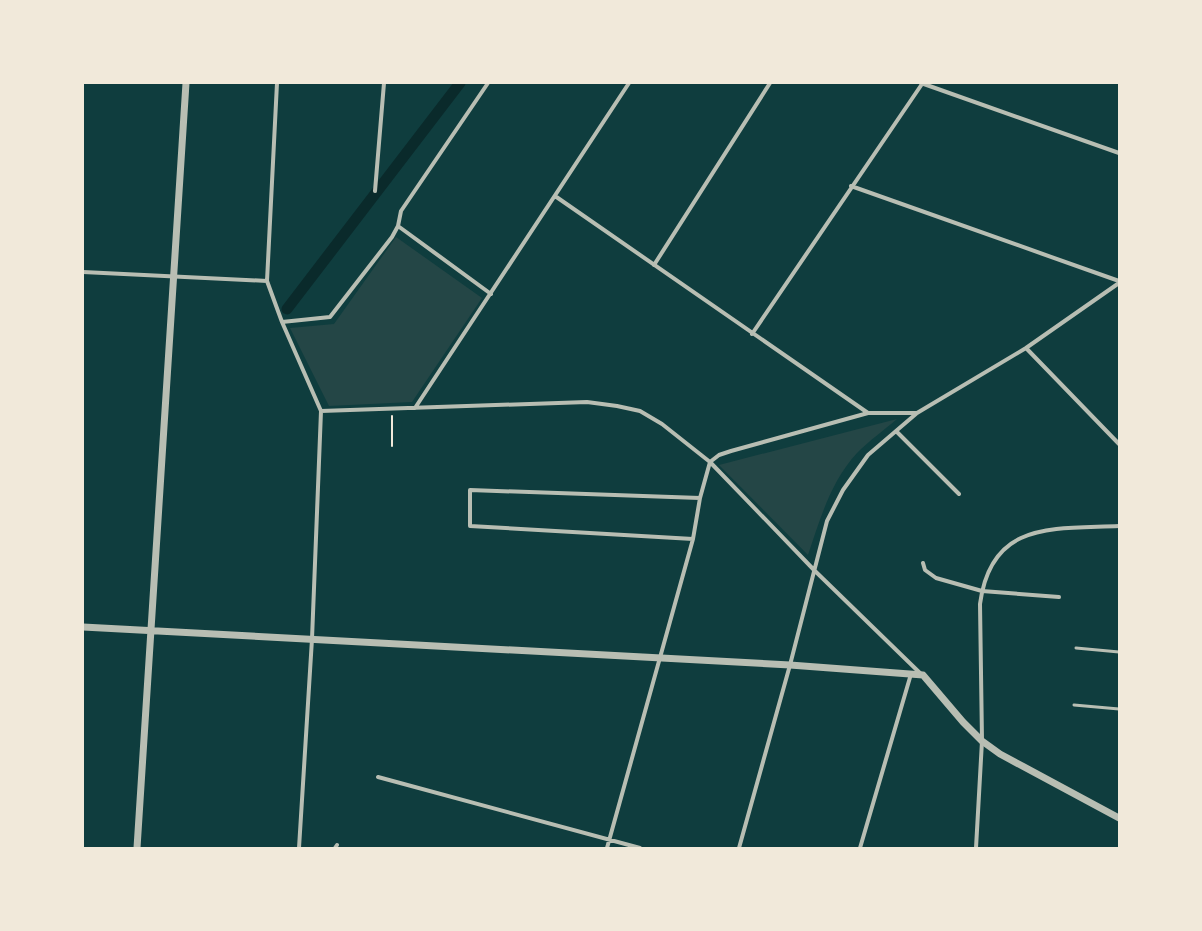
<svg xmlns="http://www.w3.org/2000/svg" width="1202" height="931" viewBox="0 0 1202 931" font-family="'Noto Serif',serif">
<style>
.green{fill:#244646}
.lines{fill:none;stroke-linecap:round;stroke-linejoin:round}
.canal{stroke:#0a2a2b;stroke-width:11}
.path{stroke:#f1e9da;stroke-width:2}
.service{stroke:#b8beb3;stroke-width:3}
.minor{stroke:#b8beb3;stroke-width:4}
.tertiary{stroke:#b8beb3;stroke-width:7}
</style>
<rect width="100%" height="100%" fill="#0f3d3e"/>
<path class="green" d="M 396,237 L 482,298 L 412,402 L 329,406 L 290,328 L 334,324 Z
M 897,419 C 884,430 869,441 857,453 C 831,481 820,519 808,555 L 719,465 Z"/>
<g class="lines">
<path class="canal" d="M 287,309 L 460,83"/>
<path class="path" d="M 392,446 L 392,416"/>
<path class="service" d="M 1076,648 L 1119,652
M 1074,705 L 1119,709"/>
<path class="minor" d="M 277,83 L 267,281 L 282,322 L 321,411 L 312,639 L 299,848
M 921,83 L 1119,153
M 851,186 L 1119,281
M 375,191 L 384,83
M 555,196 L 868,413
M 398,226 L 491,294
M 654,265 L 770,83
M 83,272 L 267,281
M 282,322 L 330,317 L 392,237 L 398,226 L 401,211 L 488,83
M 752,334 L 922,84
M 1026,348 L 1119,444
M 415,408 L 629,83
M 321,411 L 587,402 L 617,406 L 640,411 L 662,424 L 710,462 L 815,571 L 922,675
M 897,432 L 959,494
M 693,539 L 470,526 L 470,490 L 700,498
M 923,563 L 925,570 L 936,578 L 982,591 L 1059,597
M 378,777 L 640,848
M 335,848 L 337,845
M 607,848 L 693,539 L 700,498 L 710,462 L 719,455 L 731,451 L 868,413 L 917,413 L 1026,348 L 1119,283
M 739,848 L 790,665 L 827,521 L 843,490 L 868,455 L 917,413
M 860,848 L 911,674
M 976,848 L 982,741 L 980,604 C 991,520 1054,529 1119,526"/>
<path class="tertiary" d="M 83,627 L 790,665 L 923,675 L 963,722 L 982,741 L 1000,754 L 1119,818
M 137,848 L 186,83"/>
</g>
<rect width="1202" height="931" fill="none" stroke="#f1e9da" stroke-width="168"/>
</svg>
